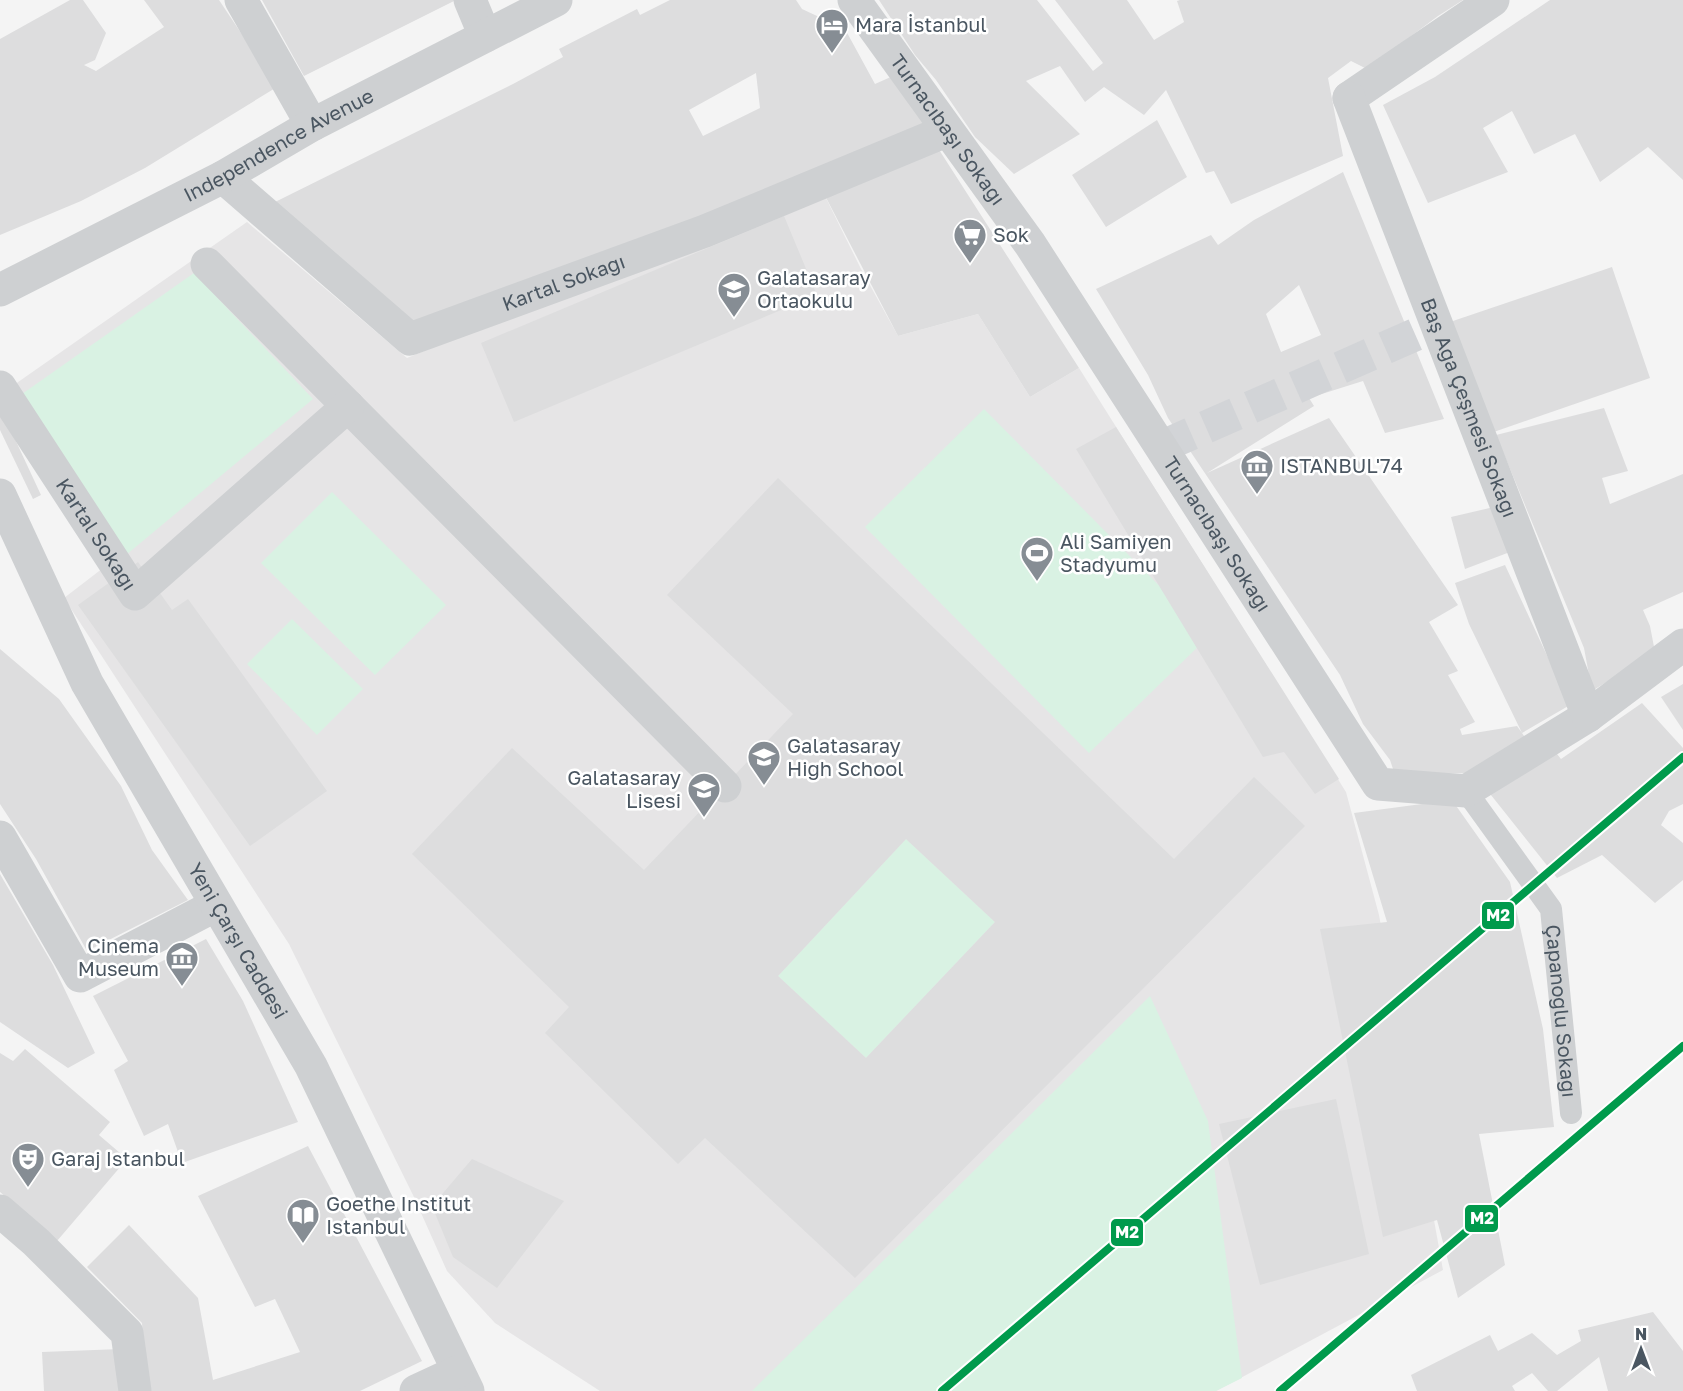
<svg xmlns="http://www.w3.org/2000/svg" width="1683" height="1391" viewBox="0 0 1683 1391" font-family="'Golos Text',sans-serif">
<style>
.education{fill:#e6e5e6}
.green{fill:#d9f2e3}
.building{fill:#ddddde;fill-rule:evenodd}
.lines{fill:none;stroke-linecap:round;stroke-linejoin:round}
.pedestrian-tunnel{stroke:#d2d4d7;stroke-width:33;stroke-dasharray:33 16;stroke-linecap:butt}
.service{stroke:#ced0d2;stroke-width:22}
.pedestrian{stroke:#ced0d2;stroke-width:33}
.minor{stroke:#ced0d2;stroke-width:33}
.metro-1-casing{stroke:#fff;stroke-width:12}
.metro-1{stroke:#009a4c;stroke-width:8}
.labels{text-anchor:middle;stroke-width:5;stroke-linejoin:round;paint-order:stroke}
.poi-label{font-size:20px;fill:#4a5661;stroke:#fff;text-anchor:start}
.street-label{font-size:20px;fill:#4a5661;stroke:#fff}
.line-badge{stroke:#fff;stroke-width:2}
.badge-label{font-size:16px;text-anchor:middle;font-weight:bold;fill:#fff}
</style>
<rect width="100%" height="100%" fill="#f4f4f4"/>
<path class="education" d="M 821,188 L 861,269 L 898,336 L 978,314 L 1030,397 L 1079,368 L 1346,792 L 1379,915 L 1443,1270 L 1216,1391 L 600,1391 L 495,1323 L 447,1271 L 413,1195 L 289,944 L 64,598 L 120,555 L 11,387 L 247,222 L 407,358 Z"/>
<path class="green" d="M 194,273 L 313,399 L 126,555 L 22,394 Z
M 984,409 L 1209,636 L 1089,753 L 865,527 Z
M 332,492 L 446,605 L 375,675 L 261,563 Z
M 292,619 L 363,689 L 317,735 L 247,664 Z
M 906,839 L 995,922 L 866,1058 L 778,976 Z
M 1150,996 L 1208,1121 L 1242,1378 L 1216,1391 L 752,1391 Z"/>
<path class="building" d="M 70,0 L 83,0 L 106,33 L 95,60 L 84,65 L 96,71 L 164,27 L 144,0 L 219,0 L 277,87 L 145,168 L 81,201 L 0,235 L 0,39 Z
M 262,0 L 456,0 L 304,76 Z
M 670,0 L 796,0 L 802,9 L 845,29 L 875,84 L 893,76 L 930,127 L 412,331 L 271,204 L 513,84 L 563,57 L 559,49 L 637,9 L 640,15 ZM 756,73 L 760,108 L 703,136 L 689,110 Z
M 879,0 L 1037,0 L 1093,71 L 1103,63 L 1055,0 L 1127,0 L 1154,40 L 1184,22 L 1177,1 L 1180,0 L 1463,0 L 1438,16 L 1367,69 L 1351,61 L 1328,78 L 1343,156 L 1231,204 L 1214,171 L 1206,173 L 1166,90 L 1144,115 L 1104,87 L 1085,102 L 1060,66 L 1026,81 L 1080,134 L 1014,174 L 975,137 L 936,80 L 915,55 Z
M 1550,0 L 1683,0 L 1683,180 L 1648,147 L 1600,182 L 1575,134 L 1534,154 L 1512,111 L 1483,128 L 1508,172 L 1428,203 L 1383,105 L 1435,77 Z
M 1157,120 L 1187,177 L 1106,227 L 1072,175 Z
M 936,145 L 1079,368 L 1030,397 L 978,314 L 898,336 L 821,188 Z
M 1343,172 L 1444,419 L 1385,433 L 1363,381 L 1309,398 L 1314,406 L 1207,473 L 1329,418 L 1458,605 L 1429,622 L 1458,671 L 1448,675 L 1475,722 L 1460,729 L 1462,735 L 1517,726 L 1522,733 L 1469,624 L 1455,583 L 1505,565 L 1570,705 L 1522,733 L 1526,739 L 1473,773 L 1395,775 L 1390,760 L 1363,724 L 1340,675 L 1168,418 L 1148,375 L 1096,289 L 1211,235 L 1218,245 L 1254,220 ZM 1299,285 L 1321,335 L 1281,352 L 1266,314 Z
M 784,216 L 817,295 L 514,422 L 481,343 Z
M 1612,267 L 1650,378 L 1488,434 L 1450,322 Z
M 0,407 L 41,495 L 33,499 L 0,430 Z
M 1604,408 L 1628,471 L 1602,478 L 1610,504 L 1683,474 L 1683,592 L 1643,610 L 1650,626 L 1655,652 L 1592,691 L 1584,648 L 1496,435 Z
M 1116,427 L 1339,779 L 1315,794 L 1284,752 L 1263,757 L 1076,449 Z
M 778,478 L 1174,859 L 1254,777 L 1305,826 L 855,1278 L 705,1138 L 678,1164 L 545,1033 L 569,1007 L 412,854 L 512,748 L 644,870 L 793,714 L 667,595 ZM 906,839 L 995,922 L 866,1058 L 778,976 Z
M 1494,507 L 1510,552 L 1465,569 L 1451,517 Z
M 138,562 L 172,610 L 188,599 L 327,791 L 250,846 L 78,605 Z
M 0,649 L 59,699 L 121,786 L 152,850 L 188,900 L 87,951 L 36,859 L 0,804 Z
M 1683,684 L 1683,730 L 1661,697 Z
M 1642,703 L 1683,748 L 1683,804 L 1669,811 L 1661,825 L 1683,843 L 1683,880 L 1655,903 L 1602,855 L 1557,878 L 1487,790 L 1553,749 L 1561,759 Z
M 1452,800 L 1510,882 L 1543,1029 L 1554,1127 L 1479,1134 L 1505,1265 L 1458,1298 L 1437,1220 L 1383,1237 L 1320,929 L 1387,922 L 1354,813 Z
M 0,874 L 53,965 L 95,1053 L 68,1068 L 0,1022 Z
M 206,939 L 243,1001 L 298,1122 L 182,1163 L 168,1124 L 144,1136 L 114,1070 L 128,1061 L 93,996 Z
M 25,1049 L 110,1122 L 99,1135 L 127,1159 L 57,1241 L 0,1192 L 0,1053 L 13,1061 Z
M 1336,1099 L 1369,1254 L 1260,1285 L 1219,1124 Z
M 308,1146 L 422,1361 L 360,1391 L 147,1391 L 142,1323 L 87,1267 L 129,1225 L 198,1298 L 213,1380 L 300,1352 L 275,1299 L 255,1307 L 198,1196 Z
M 472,1159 L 564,1201 L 497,1288 L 453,1257 L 432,1206 Z
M 1653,1312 L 1683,1351 L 1683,1391 L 1608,1391 L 1599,1357 L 1557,1391 L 1548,1391 L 1532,1373 L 1512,1386 L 1515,1391 L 1417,1391 L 1411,1375 L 1490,1335 L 1498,1351 L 1532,1333 L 1557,1355 L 1581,1341 L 1578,1330 Z
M 121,1349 L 122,1391 L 44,1391 L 42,1352 Z"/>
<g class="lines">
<path class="pedestrian-tunnel" d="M 1161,447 L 1437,325"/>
<path class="service" id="s1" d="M 1466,791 L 1551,909 L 1571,1113"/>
<g class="pedestrian">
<path d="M 241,0 L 312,125"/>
<path d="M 470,0 L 485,36"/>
<path d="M 1349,98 L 1493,0"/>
<path id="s2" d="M 223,177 L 410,339 L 705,231 L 946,131"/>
<path d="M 207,264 L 725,786"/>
<path id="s3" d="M 0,290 L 223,177 L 312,125 L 556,0"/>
<path id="s4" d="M 0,387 L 135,594 L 348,406"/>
<path d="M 0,837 L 80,976 L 216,905"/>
</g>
<g class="minor">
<path id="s5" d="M 854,0 L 1030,244 L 1378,784 L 1466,791 L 1588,716 L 1683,645"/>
<path id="s6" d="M 1349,98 L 1588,716"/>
<path id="s7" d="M 0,495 L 87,683 L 311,1066 L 468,1391"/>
<path d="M 0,1211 L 36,1242 L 127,1333 L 135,1391"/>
<path d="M 416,1391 L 457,1372"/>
</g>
<defs>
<path id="metro-1" d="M 942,1391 L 1683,757
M 1280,1391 L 1683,1046"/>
</defs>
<use href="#metro-1" class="metro-1-casing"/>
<use href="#metro-1" class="metro-1"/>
</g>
<defs>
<symbol id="hotel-pin" viewBox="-11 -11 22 30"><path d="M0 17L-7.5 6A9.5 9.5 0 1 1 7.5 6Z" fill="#868d94" stroke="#fff"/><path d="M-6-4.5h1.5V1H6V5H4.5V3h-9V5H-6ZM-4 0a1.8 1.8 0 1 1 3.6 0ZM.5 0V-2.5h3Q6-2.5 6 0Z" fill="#fff"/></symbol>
<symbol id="supermarket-pin" viewBox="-11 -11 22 30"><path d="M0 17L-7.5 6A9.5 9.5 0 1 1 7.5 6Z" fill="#868d94" stroke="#fff"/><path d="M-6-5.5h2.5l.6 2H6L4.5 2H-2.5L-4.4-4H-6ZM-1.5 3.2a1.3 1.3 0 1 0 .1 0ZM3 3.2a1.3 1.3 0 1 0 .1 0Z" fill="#fff"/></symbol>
<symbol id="school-pin" viewBox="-11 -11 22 30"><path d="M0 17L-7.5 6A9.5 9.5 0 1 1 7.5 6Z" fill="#868d94" stroke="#fff"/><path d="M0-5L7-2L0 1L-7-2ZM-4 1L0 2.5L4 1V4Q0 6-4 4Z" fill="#fff"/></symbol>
<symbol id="museum-pin" viewBox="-11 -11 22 30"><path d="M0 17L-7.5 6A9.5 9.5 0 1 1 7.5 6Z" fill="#868d94" stroke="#fff"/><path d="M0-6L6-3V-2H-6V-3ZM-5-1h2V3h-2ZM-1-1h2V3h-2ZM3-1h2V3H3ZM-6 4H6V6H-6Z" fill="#fff"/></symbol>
<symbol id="stadium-pin" viewBox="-11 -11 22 30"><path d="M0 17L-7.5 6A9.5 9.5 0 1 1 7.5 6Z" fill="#868d94" stroke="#fff"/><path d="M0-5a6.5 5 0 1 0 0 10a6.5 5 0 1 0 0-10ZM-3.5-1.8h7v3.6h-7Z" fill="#fff"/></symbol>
<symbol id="theatre-pin" viewBox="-11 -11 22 30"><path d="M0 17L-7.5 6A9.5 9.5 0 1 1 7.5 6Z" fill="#868d94" stroke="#fff"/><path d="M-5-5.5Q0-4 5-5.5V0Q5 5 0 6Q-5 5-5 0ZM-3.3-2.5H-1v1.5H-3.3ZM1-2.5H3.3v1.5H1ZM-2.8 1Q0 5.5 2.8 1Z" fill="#fff"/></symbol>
<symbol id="library-pin" viewBox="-11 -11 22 30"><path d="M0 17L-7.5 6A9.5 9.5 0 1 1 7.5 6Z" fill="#868d94" stroke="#fff"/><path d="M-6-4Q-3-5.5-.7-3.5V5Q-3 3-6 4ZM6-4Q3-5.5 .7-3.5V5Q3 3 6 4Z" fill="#fff"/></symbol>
</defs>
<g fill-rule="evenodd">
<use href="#hotel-pin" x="813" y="6" width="38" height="52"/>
<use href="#supermarket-pin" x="951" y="216" width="38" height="52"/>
<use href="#school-pin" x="715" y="270" width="38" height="52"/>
<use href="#museum-pin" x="1238" y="447" width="38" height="52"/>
<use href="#stadium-pin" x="1018" y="534" width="38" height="52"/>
<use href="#school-pin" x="745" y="738" width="38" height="52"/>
<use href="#school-pin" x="685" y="770" width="38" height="52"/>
<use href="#museum-pin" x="163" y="939" width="38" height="52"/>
<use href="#theatre-pin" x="9" y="1140" width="38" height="52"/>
<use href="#library-pin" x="284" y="1196" width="38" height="52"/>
</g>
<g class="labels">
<g class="poi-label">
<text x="855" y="32">Mara İstanbul</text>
<text x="993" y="242">Sok</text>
<text x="757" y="285">Galatasaray<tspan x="757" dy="23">Ortaokulu</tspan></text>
<text x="1280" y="473">ISTANBUL'74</text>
<text x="1060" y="549">Ali Samiyen<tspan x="1060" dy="23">Stadyumu</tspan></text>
<text x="787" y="753">Galatasaray<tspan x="787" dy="23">High School</tspan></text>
<text x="681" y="785" text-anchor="end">Galatasaray<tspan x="681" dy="23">Lisesi</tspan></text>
<text x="159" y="953" text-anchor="end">Cinema<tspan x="159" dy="23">Museum</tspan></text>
<text x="51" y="1166">Garaj Istanbul</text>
<text x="326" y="1211">Goethe Institut<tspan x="326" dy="23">Istanbul</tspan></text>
</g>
<g class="street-label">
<text dy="7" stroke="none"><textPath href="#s5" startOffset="160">Turnacıbaşı Sokağı</textPath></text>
<text dy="7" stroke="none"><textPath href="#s3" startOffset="314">Independence Avenue</textPath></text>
<text dy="7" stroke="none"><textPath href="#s2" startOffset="411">Kartal Sokağı</textPath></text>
<text dy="7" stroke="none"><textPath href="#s6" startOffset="332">Baş Ağa Çeşmesi Sokağı</textPath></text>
<text dy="7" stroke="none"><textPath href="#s4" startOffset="176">Kartal Sokağı</textPath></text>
<text dy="7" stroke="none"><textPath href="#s5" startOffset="646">Turnacıbaşı Sokağı</textPath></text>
<text dy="7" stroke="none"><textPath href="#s7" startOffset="506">Yeni Çarşı Caddesi</textPath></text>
<text dy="7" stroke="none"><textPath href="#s1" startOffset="248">Çapanoğlu Sokağı</textPath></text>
</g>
</g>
<g class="line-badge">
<rect x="1481" y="901" width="34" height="29" rx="6" fill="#009a4c"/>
<rect x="1464" y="1204" width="35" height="29" rx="6" fill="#009a4c"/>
<rect x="1110" y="1218" width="34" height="29" rx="6" fill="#009a4c"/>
</g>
<g class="badge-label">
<text x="1498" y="921">M2</text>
<text x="1482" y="1224">M2</text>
<text x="1127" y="1238">M2</text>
</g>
<g transform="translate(1641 1349)" stroke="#ffffff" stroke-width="4.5" paint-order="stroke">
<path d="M0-4.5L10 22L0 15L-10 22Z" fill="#4a5661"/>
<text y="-9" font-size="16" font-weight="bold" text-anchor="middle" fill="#4a5661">N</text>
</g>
</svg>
